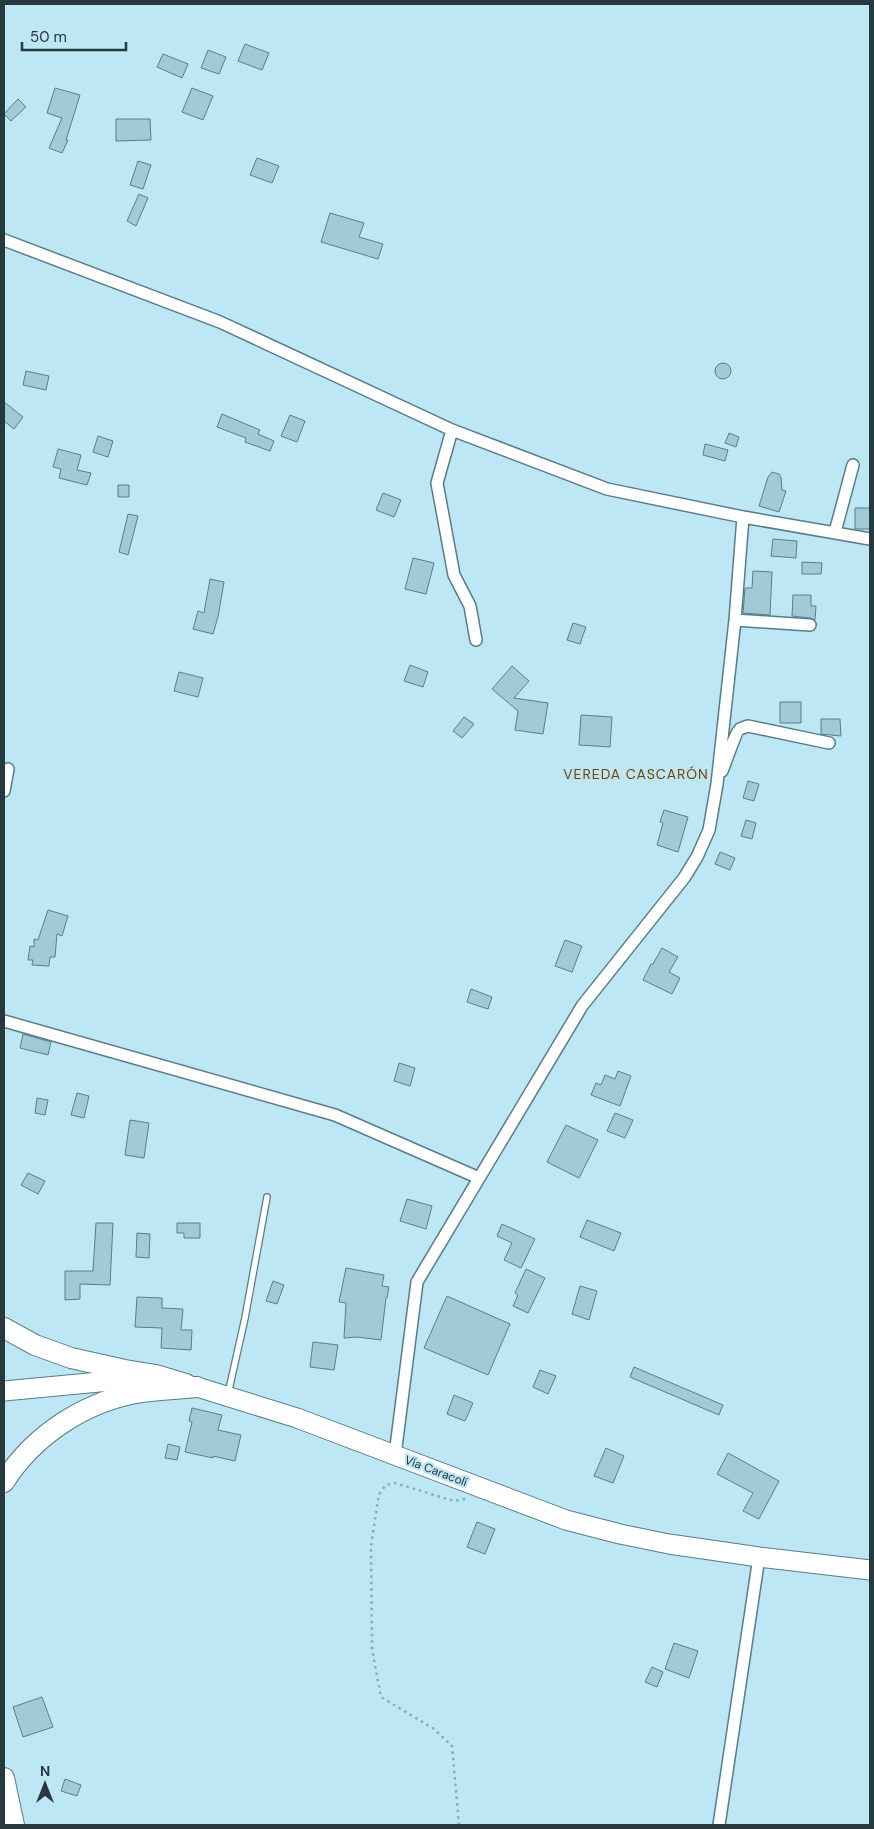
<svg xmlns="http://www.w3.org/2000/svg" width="874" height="1829" viewBox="0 0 874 1829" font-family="'DM Sans',sans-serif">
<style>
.building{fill:#a0cad6;stroke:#577f8b}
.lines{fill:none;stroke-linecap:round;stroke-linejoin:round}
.service-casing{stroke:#567d89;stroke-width:8}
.minor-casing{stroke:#567d89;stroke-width:14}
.primary-casing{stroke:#567d89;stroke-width:21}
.trunk-casing{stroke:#567d89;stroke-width:22}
.path{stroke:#8aabb5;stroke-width:2.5;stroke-dasharray:2.5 4;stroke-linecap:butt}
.service{stroke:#fff;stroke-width:5.5}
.minor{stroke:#fff;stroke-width:11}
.primary{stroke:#fff;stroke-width:19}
.trunk{stroke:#fff;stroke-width:20}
.labels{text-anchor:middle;stroke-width:4.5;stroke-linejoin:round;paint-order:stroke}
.street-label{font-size:12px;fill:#28393e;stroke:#bde7f4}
.neighbourhood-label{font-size:14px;letter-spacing:1px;fill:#774200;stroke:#bde7f4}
</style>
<rect width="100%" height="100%" fill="#bde7f4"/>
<path class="building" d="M 245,44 L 269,53 L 262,70 L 238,61 Z
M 208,50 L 226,57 L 219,74 L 201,68 Z
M 163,54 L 188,64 L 182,78 L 157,67 Z
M 55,88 L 80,95 L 66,140 L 68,140 L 62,153 L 49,148 L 62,118 L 47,113 Z
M 192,88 L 213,96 L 203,120 L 182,112 Z
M 18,99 L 26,107 L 11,121 L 4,114 Z
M 116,119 L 150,119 L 151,140 L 116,141 Z
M 257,158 L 279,166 L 272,183 L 250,175 Z
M 138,161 L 151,165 L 143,189 L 130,185 Z
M 139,194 L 148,198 L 136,226 L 127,221 Z
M 330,213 L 364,223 L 359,237 L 383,244 L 378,259 L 321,242 Z
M715 371a8 8 0 1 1 16 0a8 8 0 1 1-16 0Z
M 26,371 L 49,376 L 46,390 L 23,385 Z
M 4,402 L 23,417 L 14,429 L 4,421 Z
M 222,414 L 260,430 L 258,434 L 274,441 L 270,451 L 245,442 L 246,438 L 217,427 Z
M 290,415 L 305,421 L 297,442 L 281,436 Z
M 729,433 L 739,437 L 736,447 L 725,443 Z
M 98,436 L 113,441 L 108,457 L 93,452 Z
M 705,444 L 728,450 L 725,461 L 703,455 Z
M 58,449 L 81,455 L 77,470 L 91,473 L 87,485 L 59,478 L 61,469 L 53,467 Z
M 772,472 L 779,474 L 781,477 L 782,490 L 786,491 L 779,512 L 759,506 L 768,477 Z
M 118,485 L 129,485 L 129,497 L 118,497 Z
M 383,493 L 401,500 L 394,517 L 376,510 Z
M 855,508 L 870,508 L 870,529 L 855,529 Z
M 128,514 L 138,516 L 128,555 L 119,552 Z
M 773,539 L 797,541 L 796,558 L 771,556 Z
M 413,558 L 434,563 L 426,594 L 405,589 Z
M 802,562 L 822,563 L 821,574 L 802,574 Z
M 753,571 L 772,572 L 770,615 L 743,613 L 745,588 L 752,588 Z
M 210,579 L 224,582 L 218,617 L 213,634 L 193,629 L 198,611 L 204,613 Z
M 793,595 L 811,595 L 811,606 L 816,606 L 815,620 L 810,618 L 792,616 Z
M 573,623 L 586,627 L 580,644 L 567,640 Z
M 410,665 L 428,672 L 423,687 L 404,681 Z
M 512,666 L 529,681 L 514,698 L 548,703 L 543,734 L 515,730 L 518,711 L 492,689 Z
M 179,672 L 203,678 L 198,697 L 174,691 Z
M 780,702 L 801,702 L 801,723 L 780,723 Z
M 581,715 L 612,717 L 610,747 L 579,745 Z
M 464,717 L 474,724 L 462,738 L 453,731 Z
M 821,719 L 840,719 L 841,736 L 821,734 Z
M 748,781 L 759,784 L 754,801 L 743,798 Z
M 664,810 L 688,817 L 678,852 L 657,845 L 663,823 L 660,822 Z
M 746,820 L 756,823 L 752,839 L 741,836 Z
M 720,852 L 735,858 L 730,870 L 715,864 Z
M 48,910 L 68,916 L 62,936 L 57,934 L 55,957 L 50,957 L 49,966 L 32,965 L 33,960 L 28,960 L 30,946 L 34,947 L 34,939 L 38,940 Z
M 565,940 L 582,946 L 572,972 L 555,966 Z
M 662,948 L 678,957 L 669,972 L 680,978 L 672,994 L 643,980 L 651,964 L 653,964 Z
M 471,989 L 492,997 L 488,1009 L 467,1002 Z
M 23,1034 L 51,1042 L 48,1055 L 20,1048 Z
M 399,1063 L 415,1068 L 410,1086 L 394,1081 Z
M 618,1071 L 631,1076 L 620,1106 L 591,1095 L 596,1083 L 601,1085 L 605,1075 L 615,1079 Z
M 77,1093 L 89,1096 L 84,1118 L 71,1115 Z
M 37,1098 L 48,1100 L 45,1115 L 35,1113 Z
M 615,1113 L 633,1120 L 625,1138 L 607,1131 Z
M 130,1120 L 149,1123 L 144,1158 L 125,1155 Z
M 566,1125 L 598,1140 L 579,1178 L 547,1162 Z
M 28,1173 L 45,1181 L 38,1194 L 21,1185 Z
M 407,1199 L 432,1206 L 426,1229 L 400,1221 Z
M 587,1220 L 621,1233 L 614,1251 L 580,1237 Z
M 96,1223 L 113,1223 L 110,1285 L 80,1284 L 80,1299 L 65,1300 L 65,1271 L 93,1271 Z
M 177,1223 L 200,1223 L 200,1238 L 184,1238 L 184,1233 L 177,1233 Z
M 502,1224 L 535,1239 L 521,1268 L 504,1260 L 512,1243 L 497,1236 Z
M 137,1233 L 150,1234 L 149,1258 L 136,1257 Z
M 346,1268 L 384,1275 L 382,1286 L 389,1287 L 387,1298 L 386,1298 L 381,1340 L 357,1337 L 344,1338 L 346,1303 L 339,1302 Z
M 526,1269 L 545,1278 L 528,1313 L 513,1306 L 518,1295 L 515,1293 Z
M 273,1281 L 284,1285 L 277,1304 L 266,1301 Z
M 580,1286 L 597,1291 L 589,1320 L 572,1314 Z
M 447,1296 L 510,1324 L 488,1375 L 424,1348 Z
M 137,1297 L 162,1298 L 162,1308 L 183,1309 L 181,1330 L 192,1330 L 191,1350 L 161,1348 L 162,1328 L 135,1327 Z
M 313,1342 L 338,1345 L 334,1370 L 310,1367 Z
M 634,1367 L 723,1405 L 719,1415 L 630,1377 Z
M 540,1370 L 556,1376 L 548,1394 L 533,1387 Z
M 454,1395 L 473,1403 L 465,1421 L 447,1414 Z
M 192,1408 L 222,1415 L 218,1430 L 241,1435 L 235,1461 L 213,1456 L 213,1458 L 185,1452 L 192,1422 L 189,1421 Z
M 168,1444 L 180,1447 L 177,1460 L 165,1458 Z
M 606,1448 L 624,1456 L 613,1483 L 594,1476 Z
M 728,1453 L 779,1481 L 759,1519 L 743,1511 L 753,1493 L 717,1474 Z
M 477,1522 L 495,1529 L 485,1554 L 467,1547 Z
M 674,1643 L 698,1651 L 689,1678 L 665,1669 Z
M 652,1667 L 663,1672 L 657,1687 L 645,1682 Z
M 42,1697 L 53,1727 L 23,1737 L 13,1707 Z
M 65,1779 L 81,1785 L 77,1796 L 61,1791 Z"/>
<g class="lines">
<defs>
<path id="service" d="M 228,1394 L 245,1318 L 267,1197"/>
<path id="minor" d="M 4,240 L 220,322 L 452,430 L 607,489 L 743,517 L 870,539
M 452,430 L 437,483 L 454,575 L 470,606 L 476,640
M 835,532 L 853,465
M 735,620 L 810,625
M 722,771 C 725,764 736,731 740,729 C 741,728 746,727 748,726 L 829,743
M 4,791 L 8,769
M 4,1021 L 335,1115 L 479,1178
M 395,1455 L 417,1282 L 582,1006 L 684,878 L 697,857 L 709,830 L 717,784 L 735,620 L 743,517
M 719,1825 L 759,1557"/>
<path id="primary" d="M 4,1391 L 110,1381 L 148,1382 L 197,1387 L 297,1418 L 566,1520 L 620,1534 L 669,1544 L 759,1557 L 870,1570"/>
<path id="trunk" d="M 4,1328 L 35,1345 L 71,1358 L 125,1370 L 156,1375 L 186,1384
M 4,1482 C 33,1436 83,1403 136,1393 C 156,1390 177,1389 197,1387
M 4,1778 L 14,1825"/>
</defs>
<use href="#service" class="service-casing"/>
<use href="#minor" class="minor-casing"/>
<use href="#primary" class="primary-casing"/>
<use href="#trunk" class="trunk-casing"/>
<path class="path" d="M 459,1825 L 452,1746 L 434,1729 L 381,1697 L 372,1649 L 371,1546 L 379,1494 L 386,1485 L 395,1483 L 454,1501 L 465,1499"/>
<use href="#service" class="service"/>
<use href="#minor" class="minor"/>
<use href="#primary" class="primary"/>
<use href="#trunk" class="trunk"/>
</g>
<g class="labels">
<g class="street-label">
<text transform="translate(436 1471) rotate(21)" y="4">Vía Caracolí</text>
</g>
<g class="neighbourhood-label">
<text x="636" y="779">VEREDA CASCARÓN</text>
</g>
</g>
<rect width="874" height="1829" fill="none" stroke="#28393e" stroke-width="10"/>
<g transform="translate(45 1784)" stroke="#bde7f4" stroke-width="4" paint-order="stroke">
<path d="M0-4L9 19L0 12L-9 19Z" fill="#28393e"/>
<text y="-8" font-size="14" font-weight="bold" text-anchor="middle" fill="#28393e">N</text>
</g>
<path d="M22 42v8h104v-8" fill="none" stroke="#28393e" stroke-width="2.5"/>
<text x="30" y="42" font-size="15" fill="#28393e" stroke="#bde7f4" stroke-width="4" paint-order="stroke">50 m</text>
</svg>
